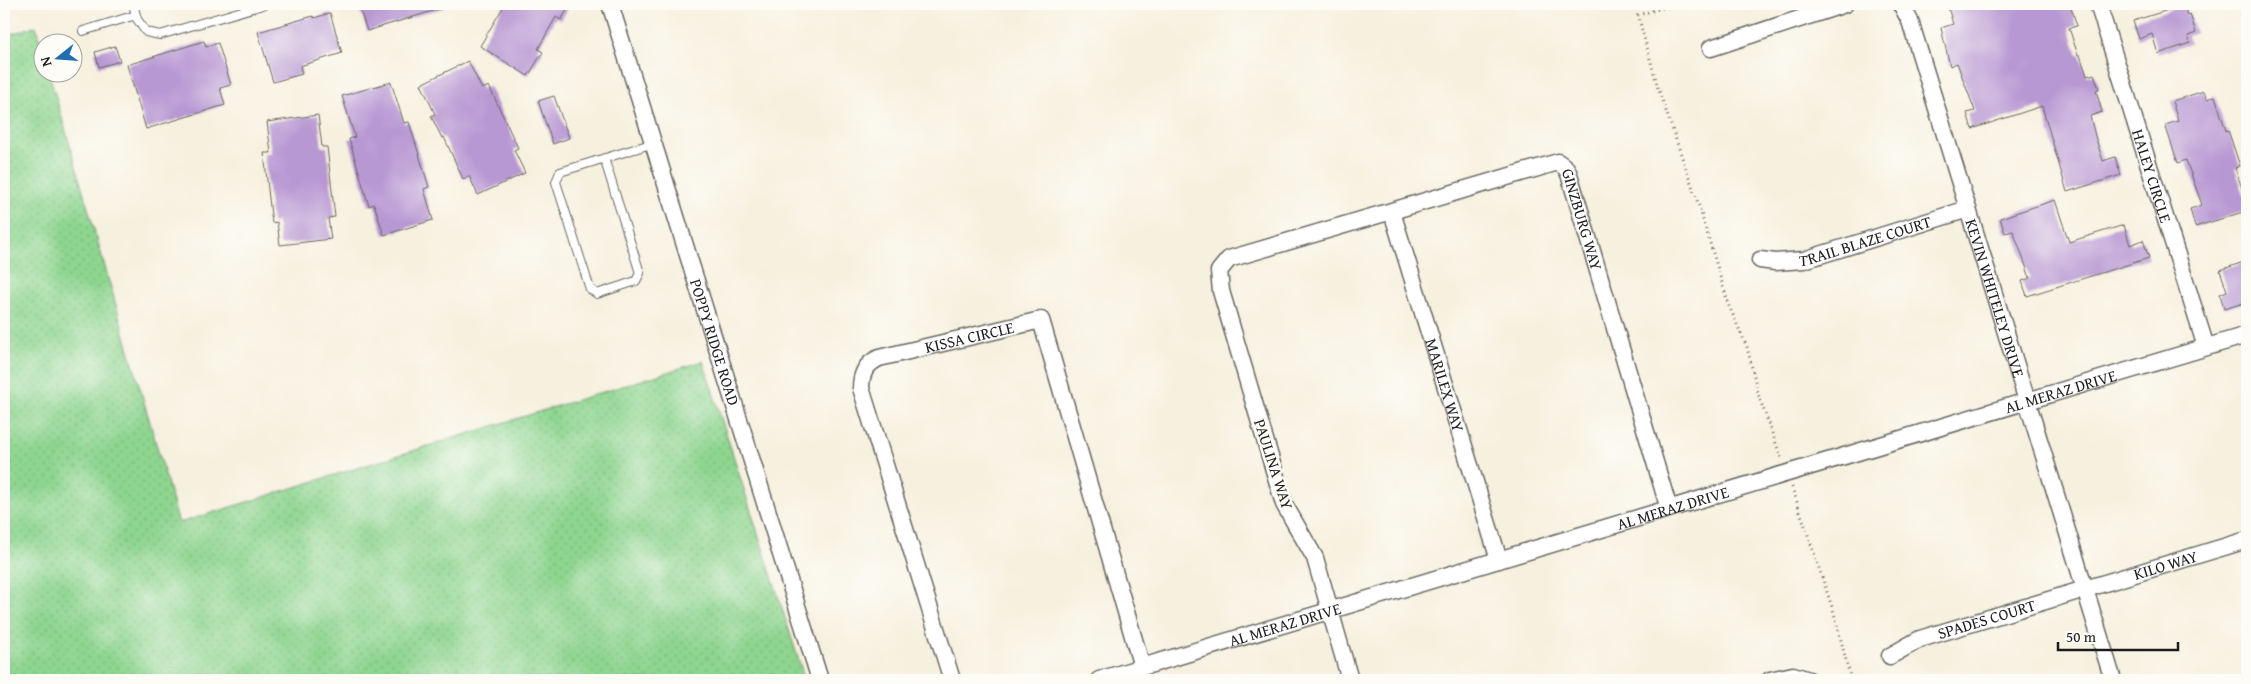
<svg xmlns="http://www.w3.org/2000/svg" width="2251" height="684" viewBox="0 0 2251 684" font-family="'Gentium Book Plus',serif">
<style>
.grass{fill:url(#grass-dots);stroke:#557856}
.building{fill:#b898d3}
.lines{fill:none;stroke-linecap:round;stroke-linejoin:round}
.service-casing{stroke:#686660;stroke-width:10}
.minor-casing{stroke:#686660;stroke-width:19}
.path{stroke:#686660;stroke-width:3;stroke-dasharray:1 4;stroke-linecap:butt}
.service{stroke:#fff;stroke-width:8}
.minor{stroke:#fff;stroke-width:16}
.labels{text-anchor:middle;stroke-width:5;stroke-linejoin:round;paint-order:stroke}
.street-label{font-size:16px;fill:#1c1c1c;stroke:#fdfcf7}
</style>
<defs>
<pattern id="grass-dots" width="8" height="8" patternUnits="userSpaceOnUse" patternTransform="scale(1.25)"><rect width="8" height="8" fill="#8ed590"/><path d="M2 2h.1M6 6h.1" fill="none" stroke="#7ab67c" stroke-width="1.8" stroke-linecap="round"/></pattern>
</defs>
<rect width="100%" height="100%" fill="#fdfcf7"/>
<filter id="ink" filterUnits="userSpaceOnUse"><feTurbulence type="fractalNoise" baseFrequency=".02" numOctaves="2"/><feDisplacementMap in="SourceGraphic" scale="10" xChannelSelector="R" yChannelSelector="G"/><feConvolveMatrix kernelMatrix="1 2 1 2 8 2 1 2 1" color-interpolation-filters="sRGB"/></filter>
<filter id="wash" filterUnits="userSpaceOnUse"><feTurbulence type="fractalNoise" baseFrequency=".0096" numOctaves="4" result="noise"/><feDisplacementMap in="SourceGraphic" scale="20" xChannelSelector="R" yChannelSelector="G"/><feGaussianBlur stdDeviation="1.12" result="paint"/><feColorMatrix in="noise" values="0 0 0 0 0 0 0 0 0 0 0 0 0 0 0 0 0 1.4 0 .05"/><feComposite in="paint" operator="in"/></filter>
<g filter="url(#wash)">
<rect width="100%" height="100%" fill="#f6f0de"/>
<path class="grass" d="M 36,26 L 42,49 L 42,72 L 49,73 L 179,523 L 703,361 L 805,680 L 4,680 L 4,36 Z"/>
<g id="blocks">
<path class="building" d="M 358,4 L 445,4 L 446,7 L 367,31 Z
M 505,4 L 571,4 L 561,20 L 556,17 L 538,49 L 543,52 L 528,76 L 480,46 Z
M 1947,4 L 2070,4 L 2077,26 L 2069,28 L 2078,55 L 2080,55 L 2087,76 L 2094,74 L 2099,89 L 2096,90 L 2102,112 L 2090,116 L 2095,136 L 2103,161 L 2115,157 L 2121,175 L 2067,192 L 2042,106 L 1972,129 L 1967,113 L 1975,111 L 1957,63 L 1950,66 L 1941,28 L 1953,24 Z
M 2184,5 L 2187,15 L 2190,14 L 2196,33 L 2188,36 L 2190,43 L 2158,54 L 2152,34 L 2139,39 L 2133,21 Z
M 330,13 L 342,53 L 300,66 L 302,74 L 273,82 L 258,32 L 313,16 L 314,18 Z
M 204,41 L 206,47 L 218,43 L 231,85 L 220,88 L 225,105 L 146,129 L 127,65 Z
M 115,46 L 120,61 L 99,67 L 95,52 Z
M 468,61 L 482,89 L 489,86 L 518,148 L 514,150 L 525,173 L 478,195 L 469,176 L 463,179 L 444,137 L 442,138 L 431,116 L 435,114 L 421,84 Z
M 391,82 L 404,123 L 409,122 L 429,187 L 424,189 L 433,220 L 384,235 L 374,204 L 369,206 L 362,182 L 349,139 L 355,137 L 342,96 Z
M 2204,91 L 2207,99 L 2215,96 L 2226,131 L 2228,130 L 2240,166 L 2235,168 L 2246,200 L 2243,201 L 2246,211 L 2195,227 L 2190,209 L 2202,205 L 2186,160 L 2178,163 L 2165,125 L 2178,121 L 2172,101 Z
M 554,96 L 569,138 L 553,144 L 538,101 Z
M 318,115 L 322,147 L 327,147 L 335,217 L 328,218 L 331,239 L 280,245 L 277,222 L 272,223 L 269,198 L 264,153 L 271,153 L 267,122 Z
M 2055,200 L 2069,242 L 2124,225 L 2130,245 L 2143,240 L 2149,258 L 2027,296 L 2022,281 L 2030,278 L 2021,252 L 2013,231 L 2005,233 L 2000,218 Z
M 2247,261 L 2247,302 L 2224,309 L 2220,294 L 2227,291 L 2220,270 Z"/>
</g>
</g>
<g filter="url(#ink)">
<use href="#blocks" fill-opacity="0" stroke="#686660" stroke-width="1"/>
<g class="lines">
<defs>
<path id="service" d="M 133,4 L 137,19 L 146,32 L 160,35 L 266,4
M 83,31 L 136,15
M 604,158 L 640,273 L 636,281 L 597,294 L 590,289 L 556,182 L 560,172 L 654,143"/>
<g id="minor">
<path id="s1" d="M 610,4 L 820,680"/>
<path id="s2" d="M 1901,4 L 1910,21 L 2113,680"/>
<path id="s3" d="M 2098,4 L 2206,347"/>
<path d="M 1711,48 L 1845,4"/>
<path id="s4" d="M 1392,212 L 1499,560"/>
<path id="s5" d="M 1760,260 L 1775,262 L 1804,260 L 1968,209"/>
<path id="s6" d="M 1890,656 L 1920,639 L 2247,540"/>
<path id="s7" d="M 952,680 L 861,388 C 861,373 866,364 879,358 L 1041,320 L 1142,667"/>
<path id="s8" d="M 1099,680 L 2247,335"/>
<path id="s9" d="M 1350,680 L 1315,558 L 1284,504 L 1221,291 L 1219,271 L 1229,259 L 1558,162 L 1566,168 L 1569,174 L 1669,509"/>
<path d="M 1770,680 L 1793,675 L 1809,680"/>
</g>
</defs>
<use href="#service" class="service-casing"/>
<use href="#minor" class="minor-casing"/>
<path class="path" d="M 1677,4 L 1638,15 L 1658,88 L 1698,203 L 1729,306 L 1747,347 L 1759,397 L 1782,460
M 1792,487 L 1834,613 L 1851,680"/>
<use href="#service" class="service"/>
<use href="#minor" class="minor"/>
</g>
</g>
<g class="labels">
<g class="street-label">
<text dy="6" stroke="none"><textPath href="#s3" startOffset="180">HALEY CIRCLE</textPath></text>
<text dy="6" stroke="none"><textPath href="#s9" startOffset="854">GINZBURG WAY</textPath></text>
<text dy="6" stroke="none"><textPath href="#s5" startOffset="108">TRAIL BLAZE COURT</textPath></text>
<text dy="6" stroke="none"><textPath href="#s2" startOffset="309">KEVIN WHITELEY DRIVE</textPath></text>
<text dy="6" stroke="none"><textPath href="#s7" startOffset="436">KISSA CIRCLE</textPath></text>
<text dy="6" stroke="none"><textPath href="#s1" startOffset="354">POPPY RIDGE ROAD</textPath></text>
<text dy="6" stroke="none"><textPath href="#s4" startOffset="181">MARILEX WAY</textPath></text>
<text dy="6" stroke="none"><textPath href="#s8" startOffset="1004">AL MERAZ DRIVE</textPath></text>
<text transform="translate(1274 464) rotate(72)" y="6">PAULINA WAY</text>
<text dy="6" stroke="none"><textPath href="#s8" startOffset="599">AL MERAZ DRIVE</textPath></text>
<text dy="6" stroke="none"><textPath href="#s6" startOffset="291">KILO WAY</textPath></text>
<text dy="6" stroke="none"><textPath href="#s6" startOffset="104">SPADES COURT</textPath></text>
<text dy="6" stroke="none"><textPath href="#s8" startOffset="194">AL MERAZ DRIVE</textPath></text>
</g>
</g>
<rect width="2251" height="684" fill="none" stroke="#fdfcf7" stroke-width="20"/>
<g transform="translate(58 58) rotate(253)"><circle r="24" fill="#fdfcf7" stroke="#a3a29f"/>
<path d="M0-4L9 19L0 12L-9 19Z" fill="#1f6fb2"/>
<text y="-8" font-size="14" font-weight="bold" text-anchor="middle" fill="#1c1c1c">N</text>
</g>
<path d="M2058 642v8h120v-8" fill="none" stroke="#1c1c1c" stroke-width="2.5"/>
<text x="2066" y="642" font-size="15" fill="#1c1c1c" stroke="#fdfcf7" stroke-width="4" paint-order="stroke">50 m</text>
</svg>
